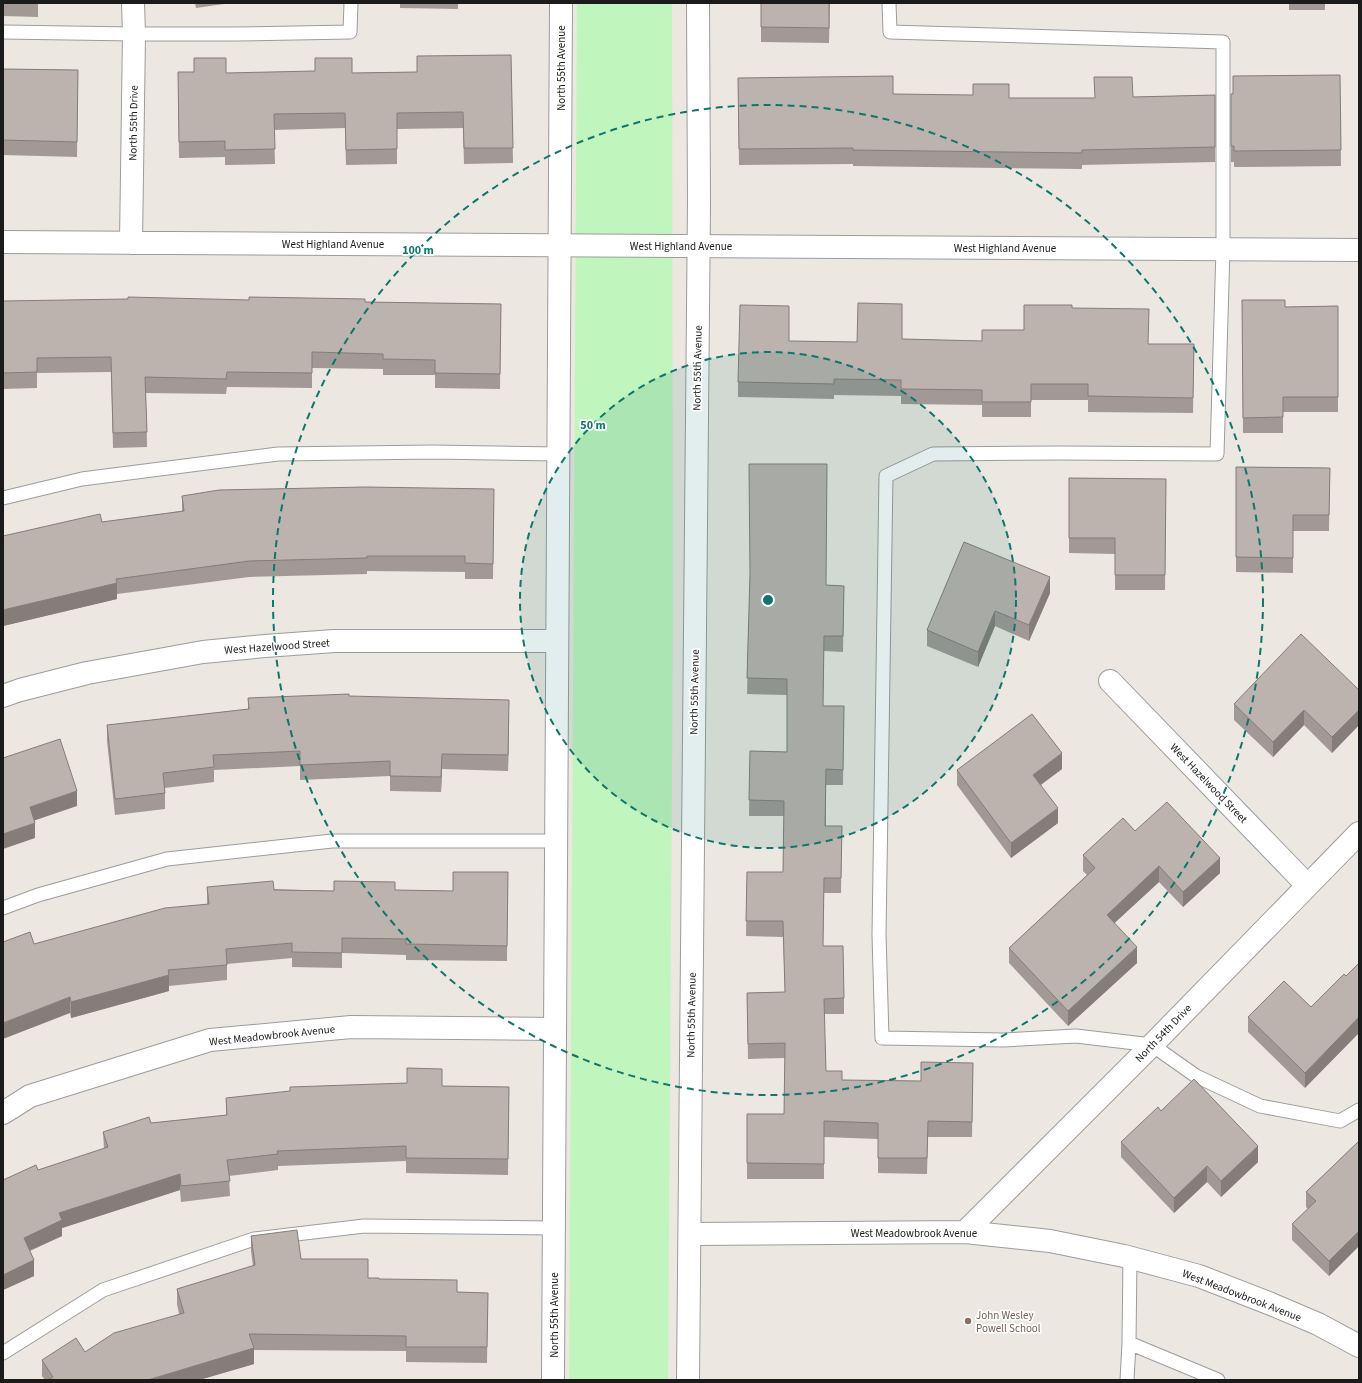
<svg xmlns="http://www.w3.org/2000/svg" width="1362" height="1383" viewBox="0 0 1362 1383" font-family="'Source Sans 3',sans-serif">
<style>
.park{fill:#c1f5be}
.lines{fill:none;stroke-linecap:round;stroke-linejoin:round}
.service-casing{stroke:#9c9c9c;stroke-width:15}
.minor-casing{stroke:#9c9c9c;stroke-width:24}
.tertiary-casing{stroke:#9c9c9c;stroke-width:24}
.service{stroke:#fff;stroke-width:13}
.minor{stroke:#fff;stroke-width:22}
.tertiary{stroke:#fff;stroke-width:22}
.wall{fill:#a29996}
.shaded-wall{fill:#847d7a}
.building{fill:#bcb2ae;stroke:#847d7a}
.ring{fill:none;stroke:#0f766e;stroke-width:2;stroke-dasharray:7 5}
.education-dot{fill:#8d6e63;stroke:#fff;stroke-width:1.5}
.labels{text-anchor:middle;stroke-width:3.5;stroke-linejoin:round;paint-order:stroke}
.street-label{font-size:11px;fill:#1b1b1b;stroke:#fff}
.education-label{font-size:11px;fill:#785e54;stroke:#fff;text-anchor:start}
.centre{fill:#0f766e;stroke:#fff;stroke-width:2}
.ring-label{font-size:12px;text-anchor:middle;font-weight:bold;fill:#0f766e;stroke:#fff;stroke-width:3.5;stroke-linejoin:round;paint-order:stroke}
</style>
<rect width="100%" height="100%" fill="#ece7e1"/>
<path class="park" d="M 577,3 L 672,3 L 673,620 L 668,1380 L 569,1380 Z"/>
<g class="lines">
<defs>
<path id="service" d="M 889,3 L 890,32 L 1223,42 L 1223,249 L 1217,454 L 1060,453 L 933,454 L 886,476 L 879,935 L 882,1038 L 1004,1040 L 1076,1036 L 1152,1045 L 1196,1076 L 1260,1106 L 1340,1121 L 1359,1110
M 3,32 L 134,34 L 236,34 L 350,32 L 351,3
M 3,498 L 82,479 L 278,454 L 433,452 L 558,454
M 3,908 L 38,895 L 167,859 L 332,841 L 557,841
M 1129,1343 L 1218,1380
M 3,1353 L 103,1290 L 254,1239 L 364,1226 L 554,1228
M 1127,1380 L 1129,1343 L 1130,1257"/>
<path id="minor" d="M 3,242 L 1359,250
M 131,243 L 134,34 L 133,3
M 1110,681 L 1307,885
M 3,696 L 20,690 L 87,673 L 203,652 L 265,646 L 334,641 L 557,641
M 3,1113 L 30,1096 L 210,1040 L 351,1027 L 555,1029
M 965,1232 L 1152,1045 L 1359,833
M 690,1234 L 965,1232 L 1050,1241 L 1124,1256 L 1199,1276 L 1271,1304 L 1318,1324 L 1359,1346"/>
<path id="tertiary" d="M 553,1380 L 561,3
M 688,1380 L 699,202 L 698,3"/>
</defs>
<use href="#service" class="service-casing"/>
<use href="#minor" class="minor-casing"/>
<use href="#tertiary" class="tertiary-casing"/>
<use href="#service" class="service"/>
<use href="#minor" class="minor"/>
<use href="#tertiary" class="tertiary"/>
</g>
<path class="wall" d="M 3,3 L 38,3 L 38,17 L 3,16 Z
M 195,3 L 231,3 L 196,8 Z
M 400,3 L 458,3 L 458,9 L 400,8 Z
M 761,3 L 830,3 L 829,43 L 761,42 Z
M 1289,3 L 1325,3 L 1325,10 L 1289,10 Z
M 511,55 L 513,163 L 464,164 L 463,128 L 397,129 L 397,164 L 346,165 L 345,128 L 274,130 L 275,164 L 225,165 L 225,157 L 179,158 L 178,72 L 194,72 L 194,58 L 226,73 L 352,73 L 417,72 Z
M 3,69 L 78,70 L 77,157 L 3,155 Z
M 1340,75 L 1341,166 L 1234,167 L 1234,162 L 1231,162 L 1231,94 Z
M 738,78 L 893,94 L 1009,98 L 1094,98 L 1133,97 L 1215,95 L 1215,162 L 1082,165 L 1082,169 L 853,166 L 853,164 L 739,165 Z
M 1242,300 L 1285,307 L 1338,306 L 1338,412 L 1283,412 L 1283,433 L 1243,433 Z
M 3,301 L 365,302 L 501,304 L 500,389 L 435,388 L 435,375 L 383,375 L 383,369 L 312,368 L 312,388 L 227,387 L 226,394 L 146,393 L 147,447 L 113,448 L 111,372 L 37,373 L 37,388 L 3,389 Z
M 1072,308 L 1148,344 L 1194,344 L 1193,413 L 1088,412 L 1088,400 L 1031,400 L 1031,417 L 982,417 L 982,405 L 901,404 L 901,396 L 834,395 L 834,399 L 738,397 L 738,382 L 789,341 L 857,342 L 902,339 L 982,341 L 1024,330 Z
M 1236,467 L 1330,468 L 1329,531 L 1293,531 L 1293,573 L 1236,572 Z
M 1069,478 L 1166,479 L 1165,590 L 1115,590 L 1115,554 L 1069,553 Z
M 494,489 L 493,579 L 465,579 L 465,572 L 367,571 L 367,574 L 249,577 L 117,594 L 117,599 L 3,626 L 3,536 L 102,522 L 182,511 L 182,496 Z
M 750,576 L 826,585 L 844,586 L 843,652 L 824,651 L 823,706 L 844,706 L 843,785 L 826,785 L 826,826 L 842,826 L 841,893 L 824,893 L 823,946 L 844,998 L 844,1014 L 824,1014 L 826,1071 L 842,1080 L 921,1081 L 973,1063 L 972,1137 L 928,1137 L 927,1174 L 878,1173 L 878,1139 L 824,1137 L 824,1179 L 747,1179 L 747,1114 L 784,1114 L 785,1058 L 748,1059 L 747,993 L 785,992 L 783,937 L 746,936 L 747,872 L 783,872 L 784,816 L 749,816 L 750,751 L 787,752 L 787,695 L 747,694 Z
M 1050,593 L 1029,641 L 995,626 L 978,667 L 927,646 L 927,630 Z
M 1359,690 L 1359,725 L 1332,753 L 1304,725 L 1273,757 L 1234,720 L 1234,704 Z
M 349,696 L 509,715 L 508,771 L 442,769 L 441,792 L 390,791 L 390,776 L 300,780 L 300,766 L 214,770 L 214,782 L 165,788 L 165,809 L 115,815 L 107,741 L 107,725 L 248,709 L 248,698 Z
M 1062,769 L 1041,785 L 1058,823 L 1011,858 L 957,785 L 957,770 Z
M 1135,831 L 1220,873 L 1183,907 L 1159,882 L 1114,923 L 1137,963 L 1068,1026 L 1009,963 L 1009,948 L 1087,875 L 1083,871 L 1083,855 Z
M 508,872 L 507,961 L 406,960 L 406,955 L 342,953 L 342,968 L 292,967 L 292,958 L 227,964 L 227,980 L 169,986 L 169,991 L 71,1018 L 70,1013 L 34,944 L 207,905 L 207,887 L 334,891 L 395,890 L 453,891 Z
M 1346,976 L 1305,1088 L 1248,1032 L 1248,1017 L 1311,1007 Z
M 442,1086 L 509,1087 L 508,1175 L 406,1173 L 406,1161 L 278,1166 L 278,1170 L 229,1176 L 230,1196 L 181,1202 L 180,1190 L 62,1228 L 62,1236 L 30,1251 L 34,1276 L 3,1290 L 38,1170 L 104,1149 L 103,1132 L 151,1123 L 226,1115 L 226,1098 Z
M 1161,1111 L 1258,1162 L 1221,1197 L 1207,1182 L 1174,1213 L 1121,1157 L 1121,1142 Z
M 1359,1141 L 1359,1248 L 1358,1247 L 1329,1276 L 1292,1240 L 1292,1224 L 1308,1209 L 1306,1207 L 1306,1192 Z
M 251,1236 L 301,1259 L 368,1278 L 457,1292 L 488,1293 L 487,1363 L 406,1362 L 406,1351 L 254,1350 L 254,1364 L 199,1380 L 45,1380 L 42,1376 L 42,1360 L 85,1352 L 179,1314 L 177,1304 L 177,1289 L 253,1266 L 251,1251 Z"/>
<path class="shaded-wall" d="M 1050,577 L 1050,593 L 1029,641 L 1029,625 Z
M 117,583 L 117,599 L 3,626 L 3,610 Z
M 995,611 L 995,626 L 978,667 L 978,652 Z
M 509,700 L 509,715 L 508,771 L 508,755 Z
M 1304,710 L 1304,725 L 1273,757 L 1273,742 Z
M 1359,710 L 1359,725 L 1332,753 L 1332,737 Z
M 1062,753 L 1062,769 L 1033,790 L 1033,775 Z
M 442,754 L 442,769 L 441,792 L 441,777 Z
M 77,791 L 77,806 L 30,822 L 30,807 Z
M 1058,808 L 1058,823 L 1011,858 L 1011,843 Z
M 35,823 L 35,838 L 3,849 L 3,834 Z
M 1220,858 L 1220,873 L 1183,907 L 1183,892 Z
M 1159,866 L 1159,882 L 1107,930 L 1107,915 Z
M 1137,947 L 1137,963 L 1068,1026 L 1068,1011 Z
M 169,975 L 169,991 L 71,1018 L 71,1002 Z
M 70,997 L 70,1013 L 3,1039 L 3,1023 Z
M 1359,1017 L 1359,1033 L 1305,1088 L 1305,1073 Z
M 1258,1146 L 1258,1162 L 1221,1197 L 1221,1181 Z
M 1207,1166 L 1207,1182 L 1174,1213 L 1174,1198 Z
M 180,1174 L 180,1190 L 62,1228 L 62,1236 L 24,1253 L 24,1238 L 59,1213 Z
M 1358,1232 L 1358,1247 L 1329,1276 L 1329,1261 Z
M 34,1260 L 34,1276 L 3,1290 L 3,1275 Z
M 254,1348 L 254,1364 L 199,1380 L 148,1380 Z"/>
<path class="building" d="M 761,3 L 829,3 L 829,28 L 761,27 Z
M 511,55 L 513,148 L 464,148 L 463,112 L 397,113 L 397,149 L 346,150 L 345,113 L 274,114 L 275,149 L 225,150 L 225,141 L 179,142 L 178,72 L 194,72 L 194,58 L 226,58 L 226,73 L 315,71 L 315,58 L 352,58 L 352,73 L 417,72 L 417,56 Z
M 3,69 L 78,70 L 77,142 L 3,140 Z
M 1340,75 L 1341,150 L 1234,151 L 1234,146 L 1231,146 L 1231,94 L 1233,94 L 1233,76 Z
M 893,76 L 893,94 L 973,95 L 973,84 L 1009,84 L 1009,98 L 1095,98 L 1094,77 L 1132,77 L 1133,97 L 1215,95 L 1215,147 L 1082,150 L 1082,153 L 853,150 L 853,148 L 739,149 L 738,78 Z
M 128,297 L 249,300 L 249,297 L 365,299 L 365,302 L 501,304 L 500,374 L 435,373 L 435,360 L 383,359 L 383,354 L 312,352 L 312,373 L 227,372 L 226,379 L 145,377 L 147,432 L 113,433 L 111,357 L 37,358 L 37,372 L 3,373 L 3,301 L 128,299 Z
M 1242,300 L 1285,300 L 1285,307 L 1338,306 L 1338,397 L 1283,397 L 1283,417 L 1243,418 Z
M 858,303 L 902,304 L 902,339 L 982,341 L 982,330 L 1024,330 L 1024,305 L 1072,305 L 1072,308 L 1149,309 L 1148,344 L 1194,344 L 1193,398 L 1088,396 L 1088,384 L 1031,384 L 1031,402 L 982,402 L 982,390 L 901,389 L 901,380 L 834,379 L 834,384 L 738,382 L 740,305 L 789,306 L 789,341 L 857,342 Z
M 749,464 L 827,464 L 826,585 L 844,586 L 843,636 L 824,636 L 823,706 L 844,706 L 843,770 L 826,769 L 825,826 L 842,826 L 841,878 L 824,878 L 823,946 L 843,946 L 844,998 L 824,999 L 826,1071 L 842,1071 L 842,1080 L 921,1081 L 921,1062 L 973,1063 L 972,1122 L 928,1121 L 927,1158 L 878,1158 L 878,1123 L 824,1121 L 824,1164 L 747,1163 L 747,1114 L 784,1114 L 785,1043 L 748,1044 L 747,993 L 785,992 L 783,921 L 746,921 L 747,872 L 783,872 L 784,801 L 749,800 L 750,751 L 787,752 L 787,679 L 747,678 L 750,574 Z
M 1236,467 L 1330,468 L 1329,515 L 1293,515 L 1293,558 L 1236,557 Z
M 1069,478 L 1166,479 L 1165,575 L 1115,575 L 1115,538 L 1069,538 Z
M 365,487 L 494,489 L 493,564 L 465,563 L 465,556 L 367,556 L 367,558 L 249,561 L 116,579 L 117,583 L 3,610 L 3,536 L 100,514 L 102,522 L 184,511 L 182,496 L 219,490 Z
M 964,542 L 1050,577 L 1029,625 L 995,611 L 978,652 L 927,630 Z
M 1301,634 L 1359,690 L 1359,710 L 1332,737 L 1304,710 L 1273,742 L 1234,704 Z
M 349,694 L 349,696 L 509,700 L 508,755 L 442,754 L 441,777 L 390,776 L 390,761 L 300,765 L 300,751 L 213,755 L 214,767 L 163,773 L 165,793 L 115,799 L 107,725 L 249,709 L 248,698 Z
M 1032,714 L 1062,753 L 1033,775 L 1058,808 L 1011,843 L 957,770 Z
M 60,739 L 77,791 L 30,807 L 35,823 L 3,834 L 3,758 Z
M 1167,802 L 1220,858 L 1183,892 L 1159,866 L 1107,915 L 1137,947 L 1068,1011 L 1009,948 L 1095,868 L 1083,855 L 1123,818 L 1135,831 Z
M 453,872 L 508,872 L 507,946 L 406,944 L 406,939 L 342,938 L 342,953 L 292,952 L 292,943 L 226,949 L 227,965 L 168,970 L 169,975 L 71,1002 L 70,997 L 3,1023 L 3,942 L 30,932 L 34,944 L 165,908 L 209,904 L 207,887 L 273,881 L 274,890 L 334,891 L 334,881 L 395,882 L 395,890 L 453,891 Z
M 1359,963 L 1359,1017 L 1305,1073 L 1248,1017 L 1284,981 L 1311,1007 L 1344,974 L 1346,976 Z
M 407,1068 L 442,1069 L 442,1086 L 509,1087 L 508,1159 L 406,1158 L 406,1146 L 277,1151 L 278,1154 L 227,1160 L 230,1181 L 181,1186 L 180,1174 L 59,1213 L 62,1220 L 24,1238 L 34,1260 L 3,1275 L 3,1180 L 36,1165 L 38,1170 L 108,1147 L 103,1132 L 149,1117 L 151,1123 L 227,1115 L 226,1098 L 290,1091 L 290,1087 L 407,1083 Z
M 1194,1079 L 1258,1146 L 1221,1181 L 1207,1166 L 1174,1198 L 1121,1142 L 1158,1107 L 1161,1111 Z
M 1359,1141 L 1359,1232 L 1358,1232 L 1329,1261 L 1292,1224 L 1316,1201 L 1306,1192 Z
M 297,1230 L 301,1259 L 368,1259 L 368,1278 L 379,1278 L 379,1279 L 457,1280 L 457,1292 L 488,1293 L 487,1347 L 406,1347 L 406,1336 L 249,1334 L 254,1348 L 148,1380 L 48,1380 L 53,1377 L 42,1360 L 76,1338 L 85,1352 L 114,1333 L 184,1313 L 177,1289 L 255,1265 L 251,1236 Z"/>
<circle cx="768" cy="600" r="248" fill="#0f766e" fill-opacity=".12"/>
<g class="ring">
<circle cx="768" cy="600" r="248"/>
<circle cx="768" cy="600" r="495"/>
</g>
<circle class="education-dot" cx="968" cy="1321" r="4"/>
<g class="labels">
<g class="street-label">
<text transform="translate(561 68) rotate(-90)" y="4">North 55th Avenue</text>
<text transform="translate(133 123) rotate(-89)" y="4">North 55th Drive</text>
<text x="333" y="248">West Highland Avenue</text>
<text x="681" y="250">West Highland Avenue</text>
<text x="1005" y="252">West Highland Avenue</text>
<text transform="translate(697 368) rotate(-89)" y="4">North 55th Avenue</text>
<text transform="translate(277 646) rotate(-4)" y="4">West Hazelwood Street</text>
<text transform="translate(694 692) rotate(-89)" y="4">North 55th Avenue</text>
<text transform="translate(1209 783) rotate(46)" y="4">West Hazelwood Street</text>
<text transform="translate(691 1015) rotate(-89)" y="4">North 55th Avenue</text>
<text transform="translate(1163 1033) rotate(-46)" y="4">North 54th Drive</text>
<text transform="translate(272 1035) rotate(-6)" y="4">West Meadowbrook Avenue</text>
<text x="914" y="1237">West Meadowbrook Avenue</text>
<text transform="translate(1242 1295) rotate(21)" y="4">West Meadowbrook Avenue</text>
<text transform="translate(554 1315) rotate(-90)" y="4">North 55th Avenue</text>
</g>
<g class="education-label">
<text x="976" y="1319">John Wesley<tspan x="976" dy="13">Powell School</tspan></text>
</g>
</g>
<circle cx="768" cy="600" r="6" class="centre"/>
<g class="ring-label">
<text x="418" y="254">100 m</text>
<text x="593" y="429">50 m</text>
</g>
<rect width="1362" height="1383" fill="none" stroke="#1b1b1b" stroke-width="8"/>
</svg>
